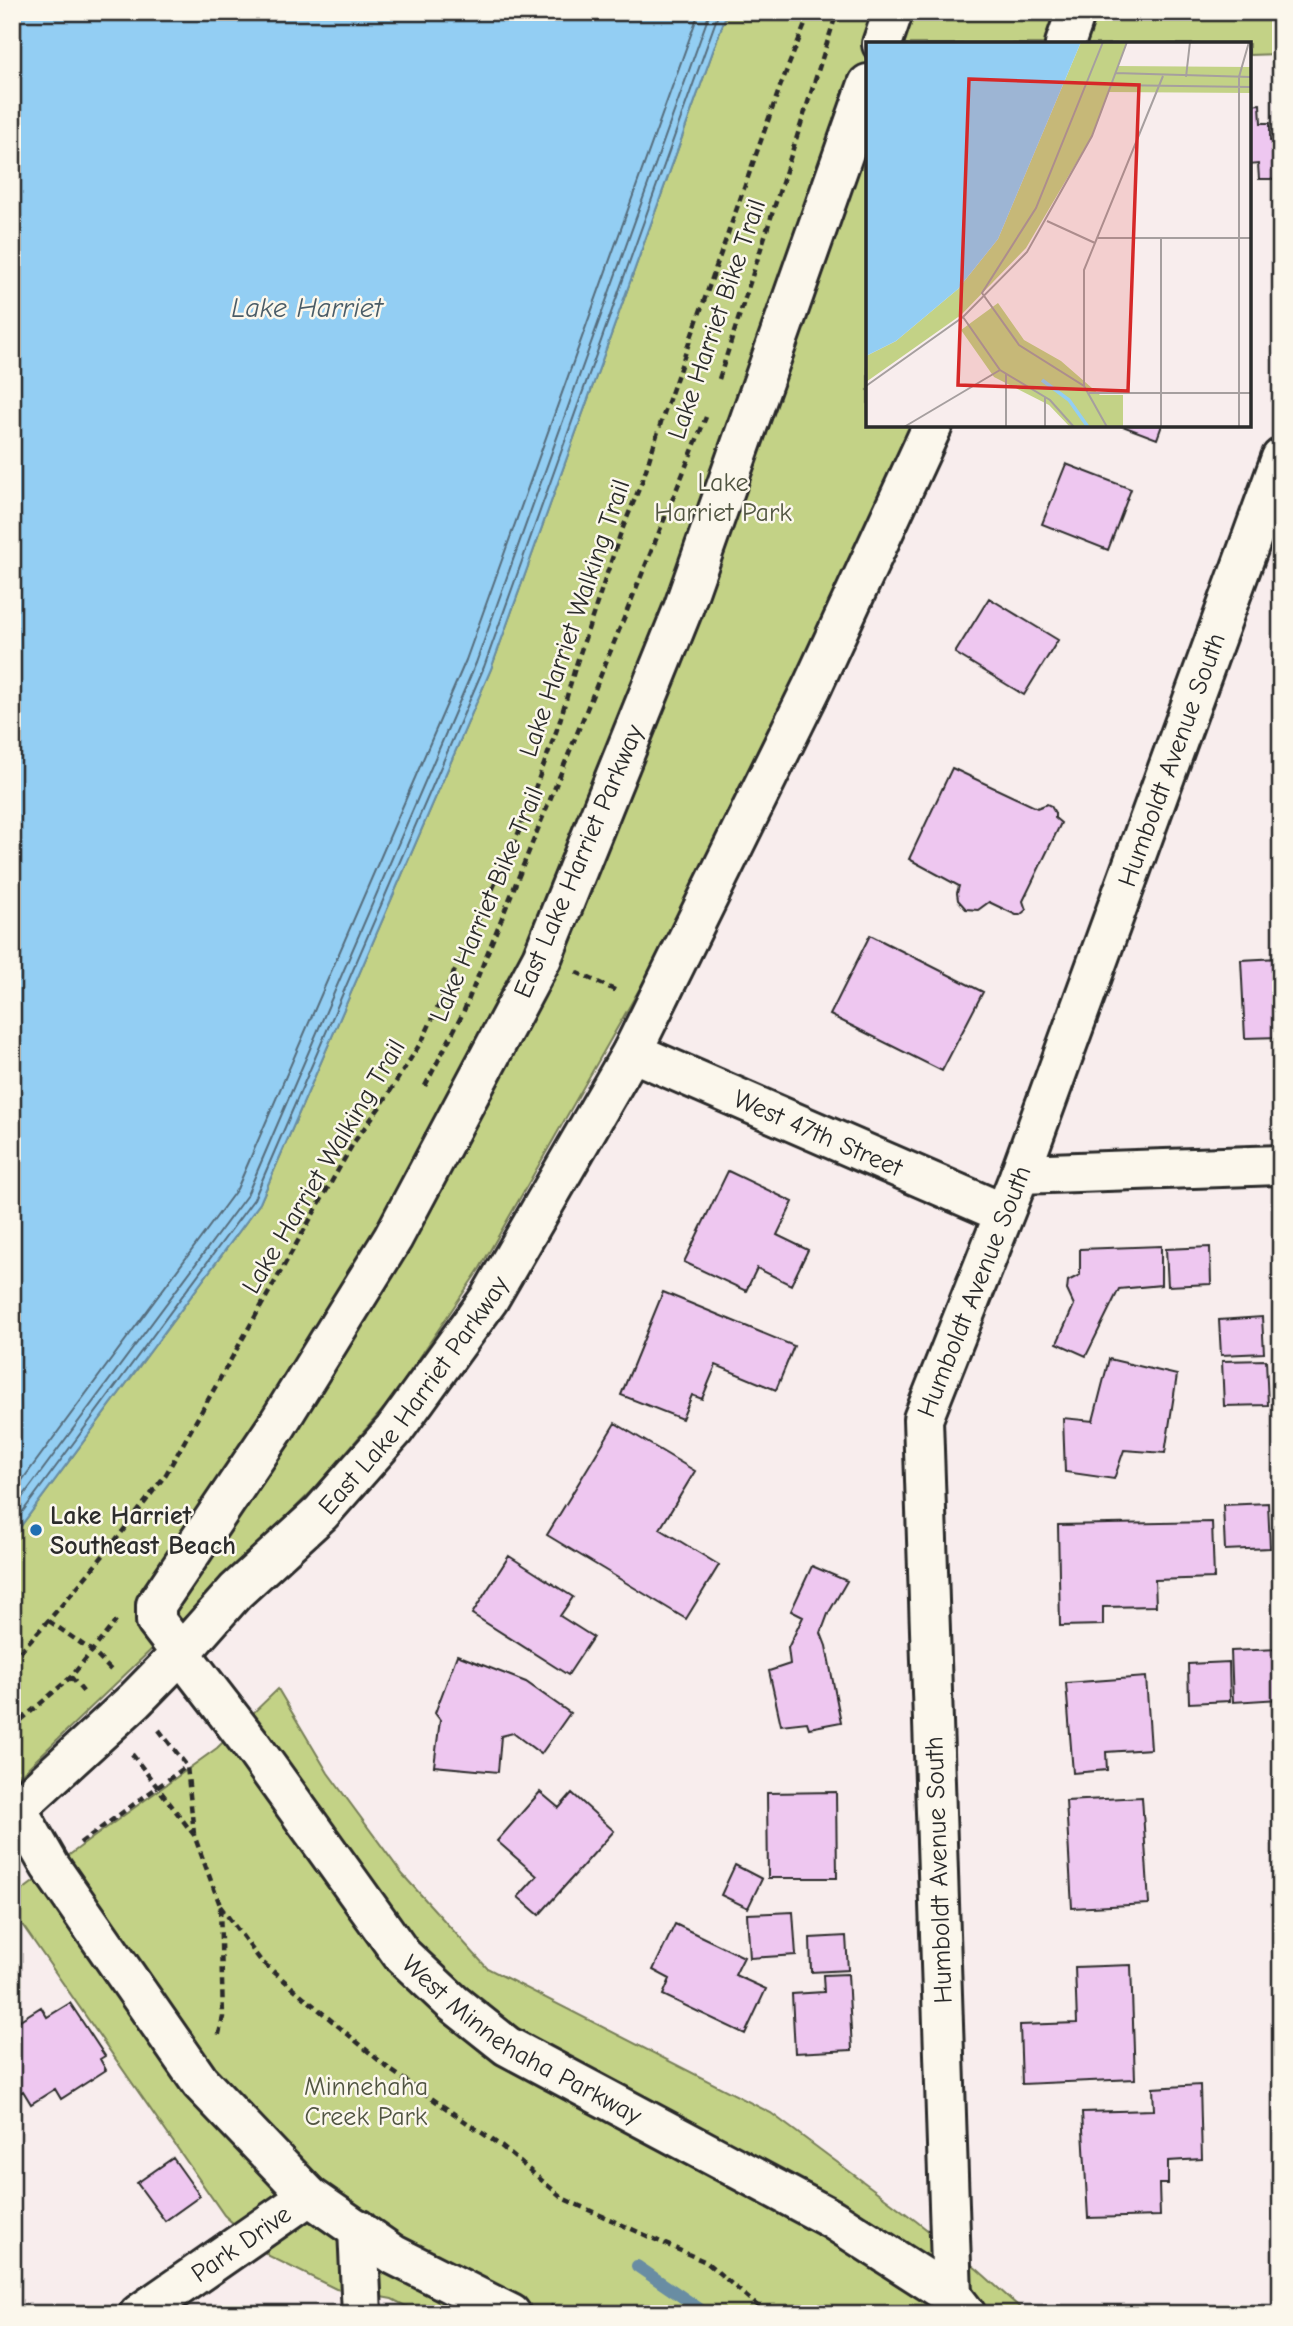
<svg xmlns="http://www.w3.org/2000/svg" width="1293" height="2326" viewBox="0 0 1293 2326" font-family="'Comic Neue',sans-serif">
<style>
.green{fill:#c3d286;stroke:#777e58;stroke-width:2}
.water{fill:#93cef3;stroke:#698da3;stroke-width:2}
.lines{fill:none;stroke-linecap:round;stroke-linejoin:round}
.shore{stroke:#556c7b;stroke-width:2}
.stream{stroke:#698da3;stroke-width:12}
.building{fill:#eec7f0;stroke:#2b2b2b;stroke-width:2}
.street-casing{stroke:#2b2b2b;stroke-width:44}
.secondary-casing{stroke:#2b2b2b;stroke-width:44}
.path{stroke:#2b2b2b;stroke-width:4.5;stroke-dasharray:7 5;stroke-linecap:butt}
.street{stroke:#fbf7ec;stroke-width:38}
.secondary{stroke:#fbf7ec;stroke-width:38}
.poi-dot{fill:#1f6fb2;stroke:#fbf7ec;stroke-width:2.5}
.labels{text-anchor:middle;stroke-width:5;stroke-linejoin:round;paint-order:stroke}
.street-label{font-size:26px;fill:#2b2b2b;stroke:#fbf7ec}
.park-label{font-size:26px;fill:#515542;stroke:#fbf7ec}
.poi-label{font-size:26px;font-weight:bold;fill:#2b2b2b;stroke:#fbf7ec;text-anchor:start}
.water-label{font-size:28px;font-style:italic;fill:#4a5c67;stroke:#fbf7ec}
.inset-river{fill:none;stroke:#93cef3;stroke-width:3.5}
.inset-road{fill:none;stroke:#a69f9f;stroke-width:2}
.view{fill:#d62828;fill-opacity:0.15;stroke:#d62828;stroke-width:3.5}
.inset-edge{fill:none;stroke:#2b2b2b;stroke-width:3.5}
</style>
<rect width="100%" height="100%" fill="#f8eded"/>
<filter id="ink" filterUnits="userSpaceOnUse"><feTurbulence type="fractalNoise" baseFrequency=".0143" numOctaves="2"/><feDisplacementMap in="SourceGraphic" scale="14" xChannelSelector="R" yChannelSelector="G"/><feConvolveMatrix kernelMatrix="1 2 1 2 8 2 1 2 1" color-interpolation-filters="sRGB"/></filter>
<g filter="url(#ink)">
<path class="green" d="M 727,12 L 1281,12 L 1281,54 L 1249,55 L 1249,44 L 868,44 L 868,425 L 933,425 L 812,687 L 480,1268 L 391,1400 L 317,1486 L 201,1602 L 12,1783 L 12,1538 L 260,1203 L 491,669 Z
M 278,1689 L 328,1773 L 403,1875 L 487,1968 L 771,2113 L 916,2221 L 978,2270 L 1027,2314 L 421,2314 L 392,2299 L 336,2289 L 269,2256 L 224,2215 L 12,1910 L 12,1898 L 84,1844 L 217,1748 Z"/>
<path class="water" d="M 12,12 L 727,12 L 491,669 L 260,1203 L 12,1538 Z"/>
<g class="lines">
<path class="shore" d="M 12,1494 L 237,1189 L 466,660 L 699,12
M 12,1511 L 247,1195 L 476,663 L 710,12
M 12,1526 L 254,1199 L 484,667 L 719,12"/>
<path class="stream" d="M 637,2266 L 707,2314"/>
</g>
<path class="building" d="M 1260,104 L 1261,123 L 1270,123 L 1270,141 L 1281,141 L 1281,179 L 1259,179 L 1258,164 L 1249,165 L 1249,105 Z
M 1120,425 L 1162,425 L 1157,439 Z
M 1066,464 L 1131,489 L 1108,550 L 1042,524 Z
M 989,598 L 1058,640 L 1024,695 L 955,653 Z
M 952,768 L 1037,808 L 1047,804 L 1051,806 L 1055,813 L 1055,818 L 1061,823 L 1023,901 L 1026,910 L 1020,915 L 1016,915 L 989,902 L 978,910 L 966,909 L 958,900 L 957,893 L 959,886 L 909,859 Z
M 1277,923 L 1281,923 L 1281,1037 L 1245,1038 L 1241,960 L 1279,958 Z
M 870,935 L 983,992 L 942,1071 L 830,1015 Z
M 728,1171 L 793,1202 L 777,1235 L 808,1250 L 791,1285 L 757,1268 L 746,1291 L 684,1262 Z
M 1161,1246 L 1161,1285 L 1119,1289 L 1086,1356 L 1057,1343 L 1074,1305 L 1067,1290 L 1068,1281 L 1080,1275 L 1080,1249 Z
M 1210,1247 L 1211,1284 L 1168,1286 L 1166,1249 Z
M 663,1292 L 794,1346 L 776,1390 L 716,1365 L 702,1399 L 692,1395 L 682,1419 L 621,1395 Z
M 1262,1317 L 1264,1353 L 1221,1355 L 1219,1320 Z
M 1109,1359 L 1177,1375 L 1165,1453 L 1124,1450 L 1114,1479 L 1065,1472 L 1063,1418 L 1093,1421 Z
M 1266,1360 L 1268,1405 L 1224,1406 L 1222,1361 Z
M 615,1423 L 695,1471 L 660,1529 L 719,1565 L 686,1619 L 547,1535 Z
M 1268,1503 L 1270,1548 L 1225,1550 L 1223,1505 Z
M 1212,1522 L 1214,1578 L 1155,1580 L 1156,1606 L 1103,1607 L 1103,1625 L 1060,1626 L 1058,1525 Z
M 509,1556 L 573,1597 L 560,1616 L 593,1637 L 568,1675 L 472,1614 Z
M 812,1566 L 847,1581 L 828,1614 L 821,1633 L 826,1646 L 841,1722 L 809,1728 L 807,1722 L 781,1725 L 769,1671 L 790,1664 L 788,1648 L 803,1617 L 791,1611 Z
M 1279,1649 L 1281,1699 L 1233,1702 L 1231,1651 Z
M 457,1655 L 526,1682 L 570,1713 L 541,1754 L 513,1733 L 501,1736 L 498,1772 L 434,1766 L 440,1720 L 435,1713 Z
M 1229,1662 L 1230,1701 L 1189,1703 L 1188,1664 Z
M 1146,1677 L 1151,1749 L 1106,1752 L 1107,1770 L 1073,1773 L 1066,1683 Z
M 540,1792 L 559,1808 L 572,1793 L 614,1831 L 539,1915 L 518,1897 L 537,1876 L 497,1841 Z
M 836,1792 L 837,1878 L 768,1878 L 767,1793 Z
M 1142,1797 L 1149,1904 L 1072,1908 L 1066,1801 Z
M 735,1865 L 762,1879 L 748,1908 L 721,1895 Z
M 793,1912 L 796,1955 L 750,1958 L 747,1914 Z
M 675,1924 L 744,1957 L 735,1975 L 766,1989 L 745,2034 L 663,1995 L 670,1979 L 653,1970 Z
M 846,1936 L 848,1970 L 811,1972 L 810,1938 Z
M 1131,1965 L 1135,2079 L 1022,2084 L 1020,2025 L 1077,2023 L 1075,1967 Z
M 848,1974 L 852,2050 L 795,2053 L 792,1994 L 824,1992 L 823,1975 Z
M 70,2003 L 105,2056 L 100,2059 L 106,2070 L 61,2099 L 55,2089 L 31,2104 L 23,2091 L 12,2098 L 12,2042 L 19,2037 L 12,2025 L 41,2007 L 47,2017 Z
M 1200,2085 L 1202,2159 L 1168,2161 L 1168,2184 L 1159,2184 L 1160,2216 L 1088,2218 L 1082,2112 L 1154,2110 L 1153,2088 Z
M 173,2158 L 200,2196 L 165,2221 L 137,2183 Z"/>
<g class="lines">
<defs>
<g id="street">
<path id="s1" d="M 632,1052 L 1003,1213"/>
<path d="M 1020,1174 L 1281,1165"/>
<path d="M 17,1809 L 50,1866 L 200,2082 L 309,2196 L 394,2255 L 511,2314"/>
<path d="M 358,2229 L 362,2314"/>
<path id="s2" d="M 952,2296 L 923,1419 L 1020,1174 L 1281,458"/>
<path id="s3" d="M 139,2314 L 309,2196"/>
</g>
<g id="secondary">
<path d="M 882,44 L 893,12"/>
<path d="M 1065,44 L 1076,12"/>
<path id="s4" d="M 868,84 L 683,609 L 542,958 L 393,1238 L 276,1427 L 156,1605 L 156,1621 L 250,1743 L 402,1955 L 453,2003 L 507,2046 L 832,2219 L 952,2296 L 966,2314"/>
<path id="s5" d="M 12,1813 L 135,1700 L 182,1652 L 236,1591 L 321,1513 L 394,1430 L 489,1299 L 632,1052 L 812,687 L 933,425"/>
</g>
</defs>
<use href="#street" class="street-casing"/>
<use href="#secondary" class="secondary-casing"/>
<path class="path" d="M 719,379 L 837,12
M 576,972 L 619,992
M 425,1086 L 463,1013 L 706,417
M 49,1621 L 92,1651 L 111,1670
M 12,1660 C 67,1602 118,1539 166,1474 L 354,1142 L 382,1104 L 423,1039 L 518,834 L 559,724 L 575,668 L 620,535 L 643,479 L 662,419 L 780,87 L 810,12
M 71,1677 L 86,1695
M 12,1728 L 71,1677 L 116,1621
M 159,1730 L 187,1766 L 194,1834
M 132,1754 L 194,1835 L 220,1905 L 223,2017 L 218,2038
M 80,1843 L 187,1766
M 220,1906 L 261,1961 L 389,2069 L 501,2146 L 564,2199 L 706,2262 L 767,2314
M 550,2306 L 563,2314"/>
<use href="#street" class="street"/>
<use href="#secondary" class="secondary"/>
</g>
</g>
<circle class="poi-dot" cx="36" cy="1530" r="7"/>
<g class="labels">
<g class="street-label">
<text transform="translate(716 319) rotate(-71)" y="9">Lake Harriet Bike Trail</text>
<text transform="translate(574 618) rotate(-71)" y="9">Lake Harriet Walking Trail</text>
<text dy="9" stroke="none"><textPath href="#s2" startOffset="1582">Humboldt Avenue South</textPath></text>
<text transform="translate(578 861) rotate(-67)" y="9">East Lake Harriet Parkway</text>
<text transform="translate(486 904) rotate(-67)" y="9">Lake Harriet Bike Trail</text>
<text dy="9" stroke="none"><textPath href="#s1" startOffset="203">West 47th Street</textPath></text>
<text transform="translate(323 1166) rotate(-59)" y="9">Lake Harriet Walking Trail</text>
<text dy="9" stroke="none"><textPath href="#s2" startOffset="1015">Humboldt Avenue South</textPath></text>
<text dy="9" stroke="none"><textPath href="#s5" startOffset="581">East Lake Harriet Parkway</textPath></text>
<text transform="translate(938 1870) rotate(-92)" y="9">Humboldt Avenue South</text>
<text dy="9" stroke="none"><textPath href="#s4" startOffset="2266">West Minnehaha Parkway</textPath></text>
<text dy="9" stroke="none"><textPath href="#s3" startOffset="124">Park Drive</textPath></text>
</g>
<g class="park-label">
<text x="723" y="491">Lake<tspan x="723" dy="30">Harriet Park</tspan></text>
<text x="366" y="2095">Minnehaha<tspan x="366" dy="30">Creek Park</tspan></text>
</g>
<g class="poi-label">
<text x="50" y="1524">Lake Harriet<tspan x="50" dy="30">Southeast Beach</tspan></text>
</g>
<g class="water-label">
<text x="307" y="317">Lake Harriet</text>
</g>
</g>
<g transform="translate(866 42)">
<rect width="385" height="385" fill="#f8eded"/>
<path d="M 215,0 L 261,0 L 252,24 L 385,25 L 385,51 L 242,50 L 226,94 L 160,206 L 95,273 L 0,340 L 0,314 L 30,299 L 92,247 L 132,197 ZM 132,261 L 158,298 L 195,319 L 234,353 L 257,353 L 257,385 L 204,385 L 183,363 L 128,335 L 95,288 Z" fill="#c3d286"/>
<path d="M 0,0 L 215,0 L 132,197 L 92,247 L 30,299 L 0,314 Z" fill="#93cef3"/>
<path class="inset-river" d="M 176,338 L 203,358 L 222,385"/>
<path class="inset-road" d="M 237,0 L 170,166 L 116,251 L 153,303 L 218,344 L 241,385M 249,31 L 385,35M 320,35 L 324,0M 245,43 L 385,45M 181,179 L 229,201M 232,196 L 385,196M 295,196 L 295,385M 97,275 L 134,328 L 184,358 L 208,385M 140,332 L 140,385M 0,344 L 97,275 L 161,210 L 226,94 L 261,0M 218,344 L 218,228 L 297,34M 223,351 L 385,351M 38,385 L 134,328M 179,385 L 179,355M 373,385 L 373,35 L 383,0"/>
<path class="view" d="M 103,37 L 273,43 L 262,349 L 92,343 Z"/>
<rect width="385" height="385" class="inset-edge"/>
</g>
<rect width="1293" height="2326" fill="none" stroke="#fbf7ec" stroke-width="42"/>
<rect x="21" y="21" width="1251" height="2284" fill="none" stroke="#2b2b2b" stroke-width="2.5" filter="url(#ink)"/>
</svg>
